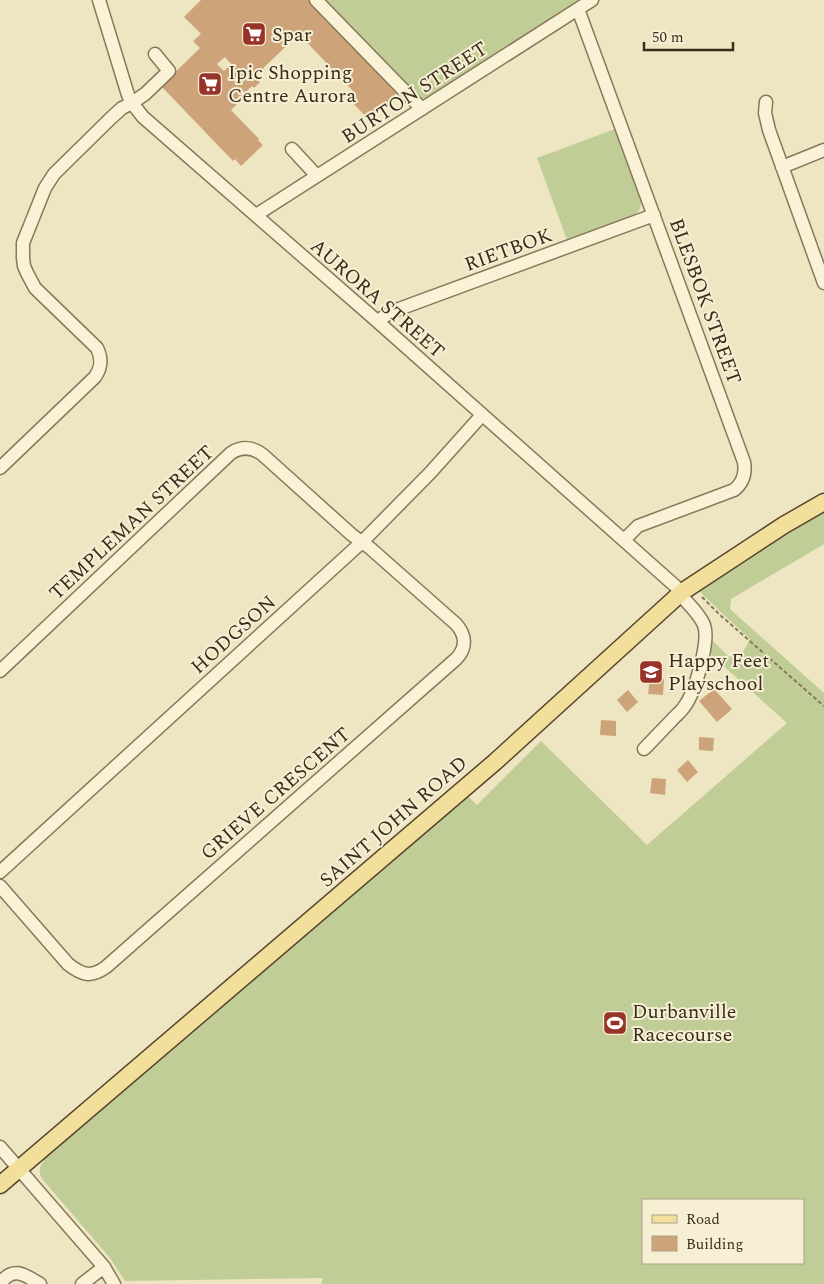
<svg xmlns="http://www.w3.org/2000/svg" width="824" height="1284" viewBox="0 0 824 1284" font-family="Spectral,serif">
<style>
.grass{fill:#c1cd97;fill-rule:evenodd}
.building{fill:#cda479;fill-rule:evenodd}
.lines{fill:none;stroke-linecap:round;stroke-linejoin:round}
.minor-casing{stroke:#89775a;stroke-width:15}
.major-casing{stroke:#57452e;stroke-width:19}
.path{stroke:#89775a;stroke-width:2;stroke-dasharray:4 2.5;stroke-linecap:butt}
.minor{stroke:#f9f2d7;stroke-width:12}
.major{stroke:#f2df9b;stroke-width:16}
.labels{text-anchor:middle;stroke-width:4;stroke-linejoin:round;paint-order:stroke}
.poi-label{font-size:20px;fill:#392d1e;stroke:#f6efd3;text-anchor:start}
.street-label{font-size:20px;fill:#392d1e;stroke:#f6efd3}
</style>
<rect width="100%" height="100%" fill="#eee6c3"/>
<path class="grass" d="M 322,0 L 579,0 L 420,102 Z
M 615,129 L 641,198 C 642,207 639,213 631,217 L 567,240 L 537,158 Z
M 824,511 L 824,544 L 731,599 L 730,609 L 824,693 L 824,1284 L 321,1284 L 323,1278 L 125,1281 L 110,1258 L 43,1180 C 38,1173 39,1167 44,1161 L 41,1158 L 467,795 L 477,805 L 541,741 L 647,845 L 787,723 L 707,651 L 708,645 L 712,641 L 714,642 L 728,656 L 736,658 L 742,654 L 750,639 L 724,615 L 698,590 L 790,530 ZM 643,1200 L 803,1200 L 803,1263 L 643,1263 Z"/>
<path class="building" d="M 201,0 L 308,0 L 319,7 L 399,91 L 369,120 L 347,97 L 353,91 L 299,34 L 255,76 L 260,82 L 254,88 L 252,86 L 245,93 L 242,90 L 240,92 L 244,97 L 231,110 L 259,139 L 258,140 L 263,145 L 241,166 L 235,159 L 233,161 L 161,86 L 200,48 L 193,41 L 201,34 L 184,17 ZM 225,57 L 231,64 L 224,71 L 217,64 Z
M 650,678 L 664,679 L 663,695 L 648,694 Z
M 714,689 L 732,709 L 717,722 L 699,701 Z
M 628,690 L 638,702 L 627,712 L 617,700 Z
M 601,720 L 616,721 L 616,736 L 600,735 Z
M 699,737 L 714,738 L 713,751 L 699,750 Z
M 688,760 L 698,772 L 687,782 L 677,770 Z
M 652,778 L 666,779 L 665,795 L 650,793 Z"/>
<g class="lines">
<defs>
<path id="minor" d="M 99,0 L 128,95 L 132,103 L 143,117 L 377,321 L 682,592
M 316,0 L 422,109
M 578,9 L 744,462 C 746,474 743,483 734,490 L 638,526 L 624,540
M 766,102 L 765,113 L 769,130 L 824,283
M 292,149 L 317,176
M 782,167 L 824,150
M 256,215 L 592,0
M 377,321 L 390,313 L 399,309 L 654,215
M 0,468 L 95,377 C 102,367 102,358 97,348 L 35,288 L 27,273 L 24,266 L 23,258 L 23,243 L 45,188 L 54,174 L 111,118 L 122,108 L 132,103 L 145,94 L 169,71 L 155,54
M 0,671 L 231,453 C 242,446 253,447 263,455 L 352,535 L 370,548 L 456,624 C 466,635 467,648 456,659 L 106,967 C 91,978 82,975 68,964 L 0,886
M 644,749 C 653,740 662,730 671,721 C 675,716 681,712 684,707 C 695,693 710,641 704,625 C 699,613 688,604 680,594
M 0,872 L 362,542 L 430,473 L 482,415
M 0,1147 L 104,1267 L 114,1284
M 0,1284 C 13,1265 25,1275 40,1284
M 82,1284 L 104,1267"/>
<path id="major" d="M 0,1185 L 495,762 L 682,592 L 784,525 L 824,502"/>
</defs>
<use href="#minor" class="minor-casing"/>
<use href="#major" class="major-casing"/>
<path class="path" d="M 702,597 L 719,614 L 824,706"/>
<use href="#minor" class="minor"/>
<use href="#major" class="major"/>
</g>
<defs>
<symbol id="supermarket-square" viewBox="-11 -11 22 22"><rect x="-9" y="-9" width="18" height="18" rx="4" fill="#993329" stroke="#f6efd3"/><path d="M-6-5.5h2.5l.6 2H6L4.5 2H-2.5L-4.4-4H-6ZM-1.5 3.2a1.3 1.3 0 1 0 .1 0ZM3 3.2a1.3 1.3 0 1 0 .1 0Z" fill="#fff"/></symbol>
<symbol id="school-square" viewBox="-11 -11 22 22"><rect x="-9" y="-9" width="18" height="18" rx="4" fill="#993329" stroke="#f6efd3"/><path d="M0-5L7-2L0 1L-7-2ZM-4 1L0 2.5L4 1V4Q0 6-4 4Z" fill="#fff"/></symbol>
<symbol id="stadium-square" viewBox="-11 -11 22 22"><rect x="-9" y="-9" width="18" height="18" rx="4" fill="#993329" stroke="#f6efd3"/><path d="M0-5a6.5 5 0 1 0 0 10a6.5 5 0 1 0 0-10ZM-3.5-1.8h7v3.6h-7Z" fill="#fff"/></symbol>
</defs>
<g fill-rule="evenodd">
<use href="#supermarket-square" x="240" y="20" width="28" height="28"/>
<use href="#supermarket-square" x="196" y="70" width="28" height="28"/>
<use href="#school-square" x="637" y="658" width="28" height="28"/>
<use href="#stadium-square" x="601" y="1009" width="28" height="28"/>
</g>
<g class="labels">
<g class="poi-label">
<text x="272" y="41">Spar</text>
<text x="228" y="79">Ipic Shopping<tspan x="228" dy="23">Centre Aurora</tspan></text>
<text x="668" y="667">Happy Feet<tspan x="668" dy="23">Playschool</tspan></text>
<text x="632" y="1018">Durbanville<tspan x="632" dy="23">Racecourse</tspan></text>
</g>
<g class="street-label">
<text transform="translate(414 92) rotate(-33)" y="7">BURTON STREET</text>
<text transform="translate(508 249) rotate(-20)" y="7">RIETBOK</text>
<text transform="translate(378 298) rotate(41)" y="7">AURORA STREET</text>
<text transform="translate(706 301) rotate(70)" y="7">BLESBOK STREET</text>
<text transform="translate(131 522) rotate(-43)" y="7">TEMPLEMAN STREET</text>
<text transform="translate(233 634) rotate(-42)" y="7">HODGSON</text>
<text transform="translate(275 793) rotate(-41)" y="7">GRIEVE CRESCENT</text>
<text transform="translate(393 821) rotate(-41)" y="7">SAINT JOHN ROAD</text>
</g>
</g>
<rect x="642" y="1199" width="162" height="65" fill="#f6efd3" stroke="#aaa18b"/>
<rect x="652" y="1215" width="25" height="8" fill="#f2df9b" stroke="#aaa18b"/>
<text x="686" y="1224" font-size="15" fill="#392d1e">Road</text>
<rect x="652" y="1236" width="25" height="15" fill="#cda479" stroke="#aaa18b"/>
<text x="686" y="1249" font-size="15" fill="#392d1e">Building</text>
<path d="M644 42v8h89v-8" fill="none" stroke="#392d1e" stroke-width="2.5"/>
<text x="652" y="42" font-size="15" fill="#392d1e" stroke="#f6efd3" stroke-width="4" paint-order="stroke">50 m</text>
</svg>
